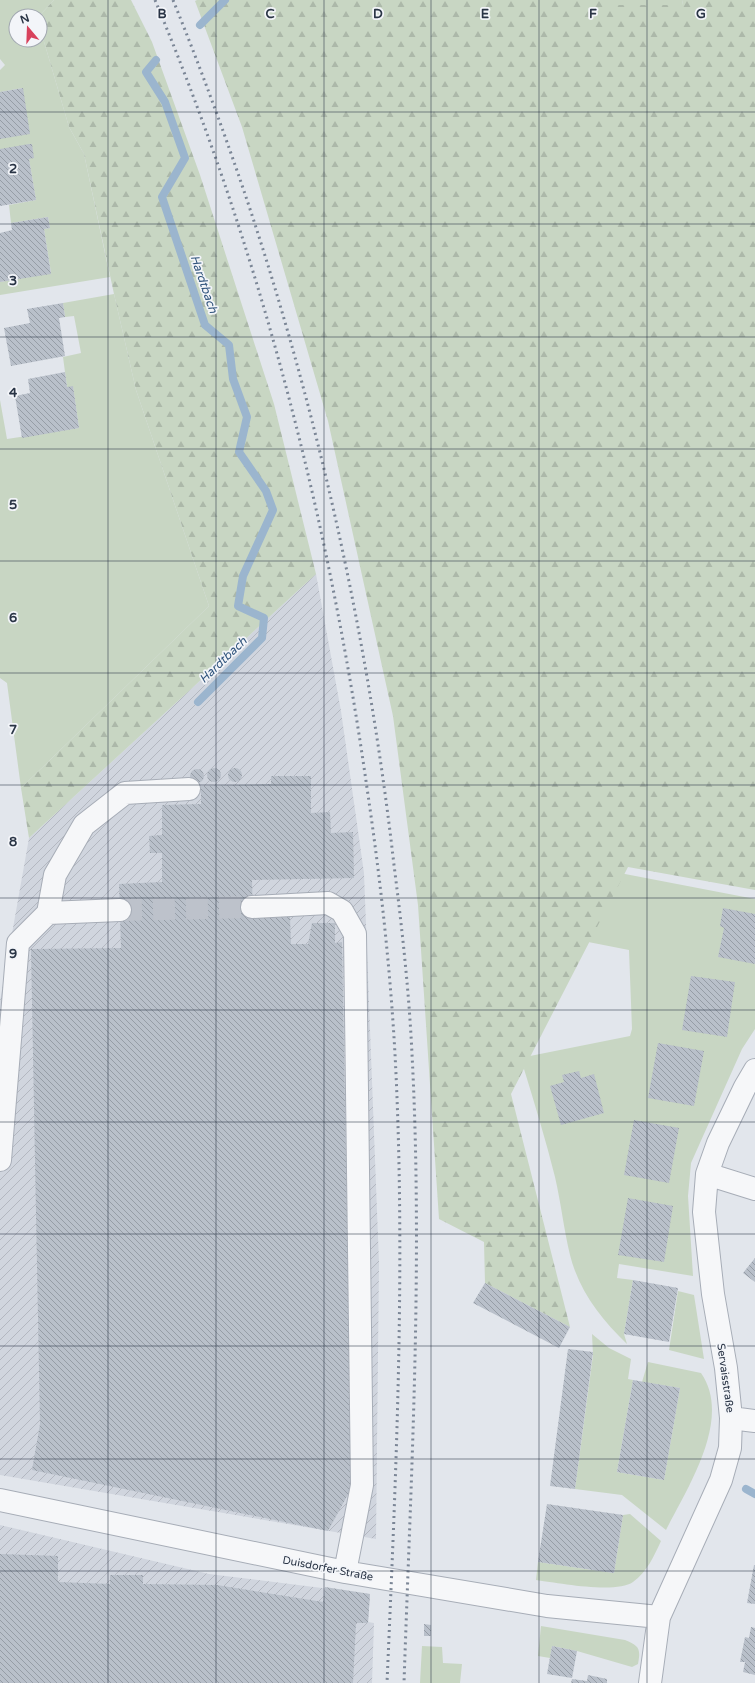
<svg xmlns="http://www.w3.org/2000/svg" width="755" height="1683" viewBox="0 0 755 1683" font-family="'Varela Round',sans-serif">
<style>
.industrial{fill:url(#industrial-furrows)}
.green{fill:#c8d6c3}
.forest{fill:url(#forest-firs)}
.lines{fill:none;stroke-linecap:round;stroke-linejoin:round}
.stream{stroke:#9bb5ce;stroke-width:8}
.building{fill:url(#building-back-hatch)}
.minor-tunnel{stroke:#bdc2cb;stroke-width:22;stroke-dasharray:22 11;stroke-linecap:butt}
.minor-casing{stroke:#a7adb7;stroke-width:24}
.minor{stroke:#f6f7f9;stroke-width:22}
.rail{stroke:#7b8696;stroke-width:3;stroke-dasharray:2 4;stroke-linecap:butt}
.grid{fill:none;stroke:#293445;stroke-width:1;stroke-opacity:0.55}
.labels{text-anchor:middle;stroke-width:3.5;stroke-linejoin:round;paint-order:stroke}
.street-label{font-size:11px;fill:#293445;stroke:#f3f5f9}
.water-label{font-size:12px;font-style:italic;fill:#30547c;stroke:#f3f5f9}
.grid-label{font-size:13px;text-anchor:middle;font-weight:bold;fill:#293445;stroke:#f3f5f9;stroke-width:3.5;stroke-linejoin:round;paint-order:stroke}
</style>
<defs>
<pattern id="industrial-furrows" width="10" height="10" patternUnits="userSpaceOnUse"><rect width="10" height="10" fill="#d0d5de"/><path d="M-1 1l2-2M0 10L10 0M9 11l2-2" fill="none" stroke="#b3b7c0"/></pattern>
<pattern id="forest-firs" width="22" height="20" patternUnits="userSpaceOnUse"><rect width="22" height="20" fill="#c8d6c3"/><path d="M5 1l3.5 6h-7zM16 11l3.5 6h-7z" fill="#acb8a9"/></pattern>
<pattern id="building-back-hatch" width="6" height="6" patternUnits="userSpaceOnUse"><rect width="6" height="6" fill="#b9c0ca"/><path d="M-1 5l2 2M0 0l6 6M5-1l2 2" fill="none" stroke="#969da6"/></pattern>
</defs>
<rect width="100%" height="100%" fill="#e2e6ec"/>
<path class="industrial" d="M 316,574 L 341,711 L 364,873 L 379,1263 L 376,1539 L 0,1475 L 0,1001 L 29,838 Z
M 0,1525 L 209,1574 L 370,1594 L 368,1622 L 374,1623 L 372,1683 L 0,1683 Z"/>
<path class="green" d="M 0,0 L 54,0 L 39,16 L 16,16 L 16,40 L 40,40 L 40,28 L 69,127 L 84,154 L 110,277 L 0,295 L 0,282 L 51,273 L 44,229 L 50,228 L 48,217 L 11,223 L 9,205 L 36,200 L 29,159 L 0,149 L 0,139 L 23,88 L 0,92 L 0,70 L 5,65 L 0,59 Z
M 613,0 L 682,0 L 683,5 L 613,5 Z
M 114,294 L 136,390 L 209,606 L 21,788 L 7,683 L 0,678 L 0,400 L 7,439 L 79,428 L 73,387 L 67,387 L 63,357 L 81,353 L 74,316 L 65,317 L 63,303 Z
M 484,847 L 755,899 L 755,1029 L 742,1049 L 691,1163 L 688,1196 L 693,1276 L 619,1264 L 617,1278 L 633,1280 L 624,1334 L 627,1344 C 601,1319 579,1291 570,1255 C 564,1230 561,1203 555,1177 C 546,1141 535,1105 524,1069 L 525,1057 L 630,1036 L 632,1029 L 629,950 L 492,923 Z
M 678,1291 L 694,1295 L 704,1359 L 669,1350 Z
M 592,1334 L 609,1348 L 631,1359 L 628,1379 L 633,1380 L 617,1472 L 664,1480 L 680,1388 L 642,1382 L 648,1362 L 701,1373 C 733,1419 687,1488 666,1530 L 622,1495 L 575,1489 L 593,1355 Z
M 630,1514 L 661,1541 C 654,1556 647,1572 633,1582 C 616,1594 558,1583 536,1580 L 538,1562 L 614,1573 L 623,1515 Z
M 541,1626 L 625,1640 C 639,1646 641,1648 638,1664 L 632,1667 L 577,1651 L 552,1646 L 550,1658 L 538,1656 Z
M 422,1646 L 442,1647 L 443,1663 L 462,1664 L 460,1683 L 420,1683 Z"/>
<path class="forest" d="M 54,0 L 131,0 L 152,42 L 200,175 L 240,299 L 274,404 L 316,574 L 29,838 L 21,788 L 209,606 L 136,390 L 114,294 L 84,154 L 69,127 L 40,28 L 39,16 Z
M 197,0 L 613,0 L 613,5 L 683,5 L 682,0 L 755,0 L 755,890 L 628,867 L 511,1094 L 570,1327 L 485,1283 L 484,1242 L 439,1219 L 418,905 L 393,716 L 328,421 L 242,127 L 195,1 Z"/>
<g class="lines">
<path class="stream" d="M 200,25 L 225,0
M 156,60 L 146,72 L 165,102 L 185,158 L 162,197 L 205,325 L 229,345 L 233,379 L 247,417 L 239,452 L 266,491 L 273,510 L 243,576 L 238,606 L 264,618 L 262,638 L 198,702
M 746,1489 L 755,1494"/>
</g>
<path class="building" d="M 23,88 L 30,134 L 0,139 L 0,92 Z
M 29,144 L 32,144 L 34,158 L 29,159 L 36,200 L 0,206 L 0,149 Z
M 48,217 L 50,228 L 44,229 L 51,274 L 0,282 L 0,233 L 12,230 L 11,223 Z
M 63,303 L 65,317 L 59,318 L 65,356 L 11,366 L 4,328 L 30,323 L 27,309 Z
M 65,372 L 67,387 L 73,386 L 79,428 L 22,438 L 15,396 L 30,393 L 28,379 Z
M207 775a7 7 0 1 1 14 0a7 7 0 1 1-14 0Z
M228 775a7 7 0 1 1 14 0a7 7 0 1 1-14 0Z
M190 776a7 7 0 1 1 14 0a7 7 0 1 1-14 0Z
M 271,776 L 311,776 L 311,813 L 330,812 L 331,833 L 353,832 L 354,878 L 252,880 L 253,918 L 290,917 L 291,944 L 308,944 L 312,923 L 335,923 L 335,943 L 342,942 L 352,1487 L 328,1531 L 32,1470 L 40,1424 L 31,949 L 121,948 L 119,884 L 162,882 L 162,853 L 150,853 L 149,836 L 162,835 L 162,805 L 201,804 L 201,786 L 271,784 Z
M 723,908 L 755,914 L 755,964 L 718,957 L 724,928 L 720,926 Z
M 691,976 L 735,982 L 727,1037 L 682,1030 Z
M 658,1043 L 704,1051 L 694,1106 L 648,1098 Z
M 579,1071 L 581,1078 L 594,1074 L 604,1113 L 561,1125 L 550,1086 L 564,1082 L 562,1075 Z
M 634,1120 L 679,1128 L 669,1183 L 624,1175 Z
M 628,1198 L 673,1206 L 664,1262 L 618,1255 Z
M 755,1258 L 755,1282 L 743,1273 Z
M 633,1280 L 678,1288 L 669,1342 L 624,1334 Z
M 485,1283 L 570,1327 L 559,1348 L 473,1303 Z
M 568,1349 L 593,1352 L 575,1489 L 550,1486 Z
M 633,1380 L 680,1388 L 664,1480 L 617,1472 Z
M 547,1504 L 623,1515 L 614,1573 L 538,1562 Z
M 0,1554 L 58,1556 L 58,1582 L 110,1584 L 110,1575 L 143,1575 L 143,1584 L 217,1585 L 323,1602 L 325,1587 L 370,1594 L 368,1623 L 356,1623 L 353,1683 L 0,1683 Z
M 754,1565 L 755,1565 L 755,1604 L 747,1603 Z
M 424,1624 L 431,1625 L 431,1636 L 424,1636 Z
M 751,1627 L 755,1628 L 755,1675 L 743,1672 L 745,1662 L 740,1662 L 745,1637 L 749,1638 Z
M 552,1646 L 577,1651 L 572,1678 L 547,1674 Z
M 588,1675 L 607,1679 L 607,1683 L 571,1683 L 572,1679 L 587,1681 Z"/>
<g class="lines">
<path class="minor-tunnel" d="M 120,910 L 252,907"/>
<defs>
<path id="minor" d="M 252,907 L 328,903 L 342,911 L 355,934 L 362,1485 L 345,1572
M 48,913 L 55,875 L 84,825 L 125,793 L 189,789
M 0,1160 L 18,943 L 48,913 L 120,910
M 707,1174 L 755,1189
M 731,1418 L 755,1421
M 0,1500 L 345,1572 L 547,1606 L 659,1617
M 650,1683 L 659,1617 L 721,1480 L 730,1448 L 731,1418 L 726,1368 L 713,1294 L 704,1212 L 707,1174 L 718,1143 L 745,1087 L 755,1070"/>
</defs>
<use href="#minor" class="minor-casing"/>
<use href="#minor" class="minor"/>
<path class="rail" d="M 155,0 C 260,251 329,519 367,788 C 380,876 390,965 395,1054 C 406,1263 396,1474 387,1683
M 173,0 C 199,64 223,129 245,194 C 318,412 368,637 394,865 C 402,928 409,991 412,1054 C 423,1264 411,1474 404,1683"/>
</g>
<path class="grid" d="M 108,0 L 108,1683M 216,0 L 216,1683M 324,0 L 324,1683M 431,0 L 431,1683M 539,0 L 539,1683M 647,0 L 647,1683M 0,112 L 755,112M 0,224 L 755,224M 0,337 L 755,337M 0,449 L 755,449M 0,561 L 755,561M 0,673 L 755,673M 0,785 L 755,785M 0,898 L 755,898M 0,1010 L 755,1010M 0,1122 L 755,1122M 0,1234 L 755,1234M 0,1346 L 755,1346M 0,1459 L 755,1459M 0,1571 L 755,1571"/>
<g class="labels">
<g class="street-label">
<text transform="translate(726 1378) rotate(82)" y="4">Servaisstraße</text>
<text transform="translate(328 1568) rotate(11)" y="4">Duisdorfer Straße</text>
</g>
<g class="water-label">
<text transform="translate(204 284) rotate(71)" y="4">Hardtbach</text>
<text transform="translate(223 660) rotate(-44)" y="4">Hardtbach</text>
</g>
</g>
<g class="grid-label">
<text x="162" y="18">B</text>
<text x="270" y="18">C</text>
<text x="378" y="18">D</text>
<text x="485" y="18">E</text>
<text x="593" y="18">F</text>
<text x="701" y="18">G</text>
<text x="13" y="173">2</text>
<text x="13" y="285">3</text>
<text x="13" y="397">4</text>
<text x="13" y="509">5</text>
<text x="13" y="622">6</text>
<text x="13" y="734">7</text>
<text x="13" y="846">8</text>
<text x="13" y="958">9</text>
</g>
<g transform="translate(28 28) rotate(341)"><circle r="19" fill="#f3f5f9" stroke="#a2a8b1"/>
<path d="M0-3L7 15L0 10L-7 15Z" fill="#d8415c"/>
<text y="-6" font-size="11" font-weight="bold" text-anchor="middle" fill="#293445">N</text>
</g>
</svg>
